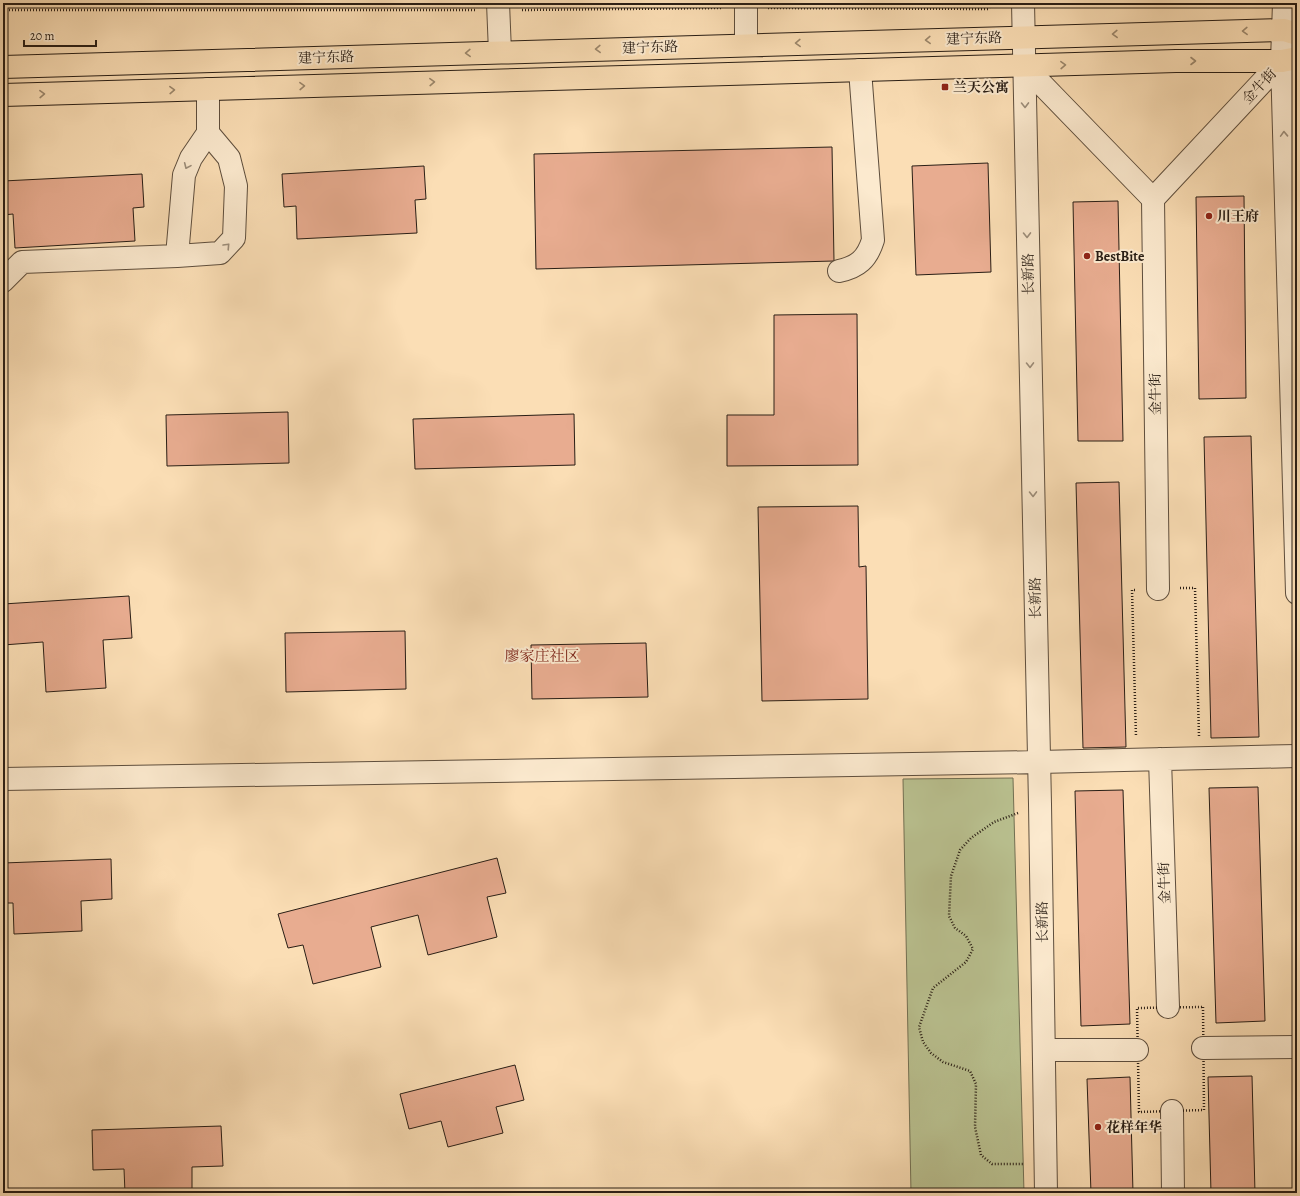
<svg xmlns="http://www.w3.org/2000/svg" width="1300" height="1196" viewBox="0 0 1300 1196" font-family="Alegreya,'Noto Serif SC',serif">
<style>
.green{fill:#bac291;stroke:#727053}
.building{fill:#e8ac90;stroke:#291e15}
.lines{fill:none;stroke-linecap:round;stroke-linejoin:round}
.minor-casing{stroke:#5e4e3d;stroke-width:24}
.major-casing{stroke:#291e15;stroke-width:24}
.path{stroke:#291e15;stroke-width:2.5;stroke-dasharray:1 2;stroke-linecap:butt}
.minor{stroke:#fceacf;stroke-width:22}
.major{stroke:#fbdeb5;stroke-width:22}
.oneway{stroke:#9c886d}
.oneway2{stroke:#9d8e7b}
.poi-dot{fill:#8f2418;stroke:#fceacf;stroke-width:1.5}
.labels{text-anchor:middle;stroke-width:4;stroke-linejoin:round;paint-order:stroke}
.street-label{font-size:14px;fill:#291e15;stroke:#fceacf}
.poi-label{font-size:14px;font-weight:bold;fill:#291e15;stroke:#fceacf;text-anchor:start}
.neighbourhood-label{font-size:15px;fill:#7a1f14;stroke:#fceacf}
</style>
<rect width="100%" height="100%" fill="#fbdeb5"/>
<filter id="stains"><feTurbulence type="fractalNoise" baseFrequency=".005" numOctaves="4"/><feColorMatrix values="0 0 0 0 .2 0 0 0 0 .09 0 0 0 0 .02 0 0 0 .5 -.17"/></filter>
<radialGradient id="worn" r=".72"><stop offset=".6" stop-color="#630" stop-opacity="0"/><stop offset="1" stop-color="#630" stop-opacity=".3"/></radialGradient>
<path class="green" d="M 1013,778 L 1024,1193 L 911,1193 L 903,779 Z"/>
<path class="building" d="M 832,147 L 834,261 L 536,269 L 534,154 Z
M 988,163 L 991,272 L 916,275 L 912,166 Z
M 424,166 L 426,199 L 415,200 L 417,233 L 297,239 L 296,206 L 284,207 L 282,174 Z
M 142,174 L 144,207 L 133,208 L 135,241 L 15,248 L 13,214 L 3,215 L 3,181 Z
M 1244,196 L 1246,398 L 1199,399 L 1196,197 Z
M 1118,201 L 1123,441 L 1078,441 L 1073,202 Z
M 857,314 L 858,465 L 727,466 L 727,415 L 774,415 L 774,315 Z
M 288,412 L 289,463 L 167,466 L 166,415 Z
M 574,414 L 575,465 L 415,469 L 413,419 Z
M 1251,436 L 1259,737 L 1211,738 L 1204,437 Z
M 1119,482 L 1126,747 L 1083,748 L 1076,483 Z
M 858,506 L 859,567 L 866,566 L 868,699 L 762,701 L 758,507 Z
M 129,596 L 132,638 L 103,640 L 106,688 L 46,692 L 43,642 L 3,645 L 3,604 Z
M 405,631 L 406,689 L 286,692 L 285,633 Z
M 646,643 L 648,697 L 532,699 L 531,645 Z
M 1258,787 L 1265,1021 L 1216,1023 L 1209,788 Z
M 1123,790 L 1130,1024 L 1081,1026 L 1075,791 Z
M 497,858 L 506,893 L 487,897 L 497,937 L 428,955 L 418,915 L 371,927 L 381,967 L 313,984 L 303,945 L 288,948 L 278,914 Z
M 111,859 L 112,899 L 81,901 L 82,931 L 14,934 L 13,903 L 3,903 L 3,863 Z
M 515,1065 L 524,1100 L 496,1107 L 503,1133 L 448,1147 L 441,1121 L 409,1129 L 400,1094 Z
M 1252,1076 L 1255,1193 L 1211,1193 L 1208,1077 Z
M 1130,1077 L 1133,1193 L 1091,1193 L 1087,1079 Z
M 221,1126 L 223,1166 L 192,1167 L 192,1193 L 125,1193 L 124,1169 L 93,1170 L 92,1130 Z"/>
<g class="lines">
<defs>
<path id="minor" d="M 498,3 L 500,52
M 746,3 L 746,45
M 1023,3 L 1040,804 L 1046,1193
M 1284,3 L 1282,61 L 1297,593
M 1024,66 L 1153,199 L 1158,589
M 1153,199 L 1282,61
M 177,256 L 184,175 L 191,158 L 208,133 L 208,89
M 839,271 C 858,267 867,259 873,240 L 860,70
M 3,281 L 22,262 L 177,256 L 220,253 L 234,238 L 236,186 L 229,158 L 208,133
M 1160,759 L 1168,1007
M 3,779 L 1039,762 L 1297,756
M 1203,1048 L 1297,1047
M 1044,1050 L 1137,1050
M 1172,1111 L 1173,1193"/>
<path id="major" d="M 3,67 L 1284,30 L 1297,34
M 3,95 L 1176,61 L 1282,61 L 1297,58"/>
</defs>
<use href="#minor" class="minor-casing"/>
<use href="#major" class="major-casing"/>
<path class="path" d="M 768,8 L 988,9 L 993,3
M 3,10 L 475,10
M 522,10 L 723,8
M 1180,588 L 1195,588 L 1199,736
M 1135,590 L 1132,590 L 1136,737
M 1018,813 L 994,822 L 971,838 L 960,850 L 951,876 L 949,916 L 955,928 L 966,936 L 973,949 L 966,962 L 933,988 L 919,1027 L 923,1042 L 931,1053 L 943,1062 L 970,1071 L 976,1084 L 975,1127 L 981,1155 L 992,1164 L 1023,1164
M 1203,1007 L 1204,1110 L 1139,1112 L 1137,1008 Z"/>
<use href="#minor" class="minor"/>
<use href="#major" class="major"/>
</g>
<defs><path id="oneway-chevron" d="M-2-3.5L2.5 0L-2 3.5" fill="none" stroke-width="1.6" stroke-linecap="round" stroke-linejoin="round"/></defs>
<g class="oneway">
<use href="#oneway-chevron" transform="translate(1245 31) rotate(178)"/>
<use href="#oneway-chevron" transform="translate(1115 34) rotate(178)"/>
<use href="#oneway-chevron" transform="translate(928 40) rotate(178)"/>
<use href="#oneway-chevron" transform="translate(798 43) rotate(178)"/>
<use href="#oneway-chevron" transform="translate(598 49) rotate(178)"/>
<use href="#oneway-chevron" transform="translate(468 53) rotate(178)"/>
<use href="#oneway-chevron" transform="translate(1193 61)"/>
<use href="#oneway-chevron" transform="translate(1063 65) rotate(-2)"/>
<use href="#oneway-chevron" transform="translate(432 82) rotate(-2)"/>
<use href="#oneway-chevron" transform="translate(302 86) rotate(-2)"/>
<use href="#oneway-chevron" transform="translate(172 90) rotate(-2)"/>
<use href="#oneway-chevron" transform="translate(42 94) rotate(-2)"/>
</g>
<g class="oneway2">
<use href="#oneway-chevron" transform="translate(1025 105) rotate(89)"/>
<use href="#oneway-chevron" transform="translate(1284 134) rotate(-92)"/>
<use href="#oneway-chevron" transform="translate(187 166) rotate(114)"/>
<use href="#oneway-chevron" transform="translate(1027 235) rotate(89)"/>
<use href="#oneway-chevron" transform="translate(227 246) rotate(-47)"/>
<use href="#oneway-chevron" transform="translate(1030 365) rotate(89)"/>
<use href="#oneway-chevron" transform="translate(1033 494) rotate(89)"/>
</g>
<g class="poi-dot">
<rect x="941" y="83" width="8" height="8" rx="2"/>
<circle cx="1209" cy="216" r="4"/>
<circle cx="1087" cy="256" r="4"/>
<circle cx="1098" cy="1127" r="4"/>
</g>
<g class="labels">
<g class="street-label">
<text transform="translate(974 38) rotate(-2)" y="5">建宁东路</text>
<text transform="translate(650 47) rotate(-2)" y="5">建宁东路</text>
<text transform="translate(326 57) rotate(-2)" y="5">建宁东路</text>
<text transform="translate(1259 86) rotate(-47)" y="5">金牛街</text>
<text transform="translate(1028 274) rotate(-91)" y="5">长新路</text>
<text transform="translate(1155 394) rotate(-91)" y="5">金牛街</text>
<text transform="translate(1035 598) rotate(-91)" y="5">长新路</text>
<text transform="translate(1164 883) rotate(-92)" y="5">金牛街</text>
<text transform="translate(1042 922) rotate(-91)" y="5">长新路</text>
</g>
<g class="poi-label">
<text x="953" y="92">兰天公寓</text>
<text x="1217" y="221">川王府</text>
<text x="1095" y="261">BestBite</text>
<text x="1106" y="1132">花样年华</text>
</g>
<g class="neighbourhood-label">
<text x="542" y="661">廖家庄社区</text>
</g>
</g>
<rect width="1300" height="1196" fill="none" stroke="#fbdeb5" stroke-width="16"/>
<rect x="4" y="4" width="1292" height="1188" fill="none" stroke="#291e15" stroke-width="2"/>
<rect x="8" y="8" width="1284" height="1180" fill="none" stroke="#291e15"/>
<path d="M24 40v6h72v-6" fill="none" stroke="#291e15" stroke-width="2"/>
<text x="30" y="40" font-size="12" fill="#291e15" stroke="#fceacf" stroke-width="3" paint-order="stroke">20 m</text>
<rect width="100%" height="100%" filter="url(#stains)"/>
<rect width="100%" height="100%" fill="url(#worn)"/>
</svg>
